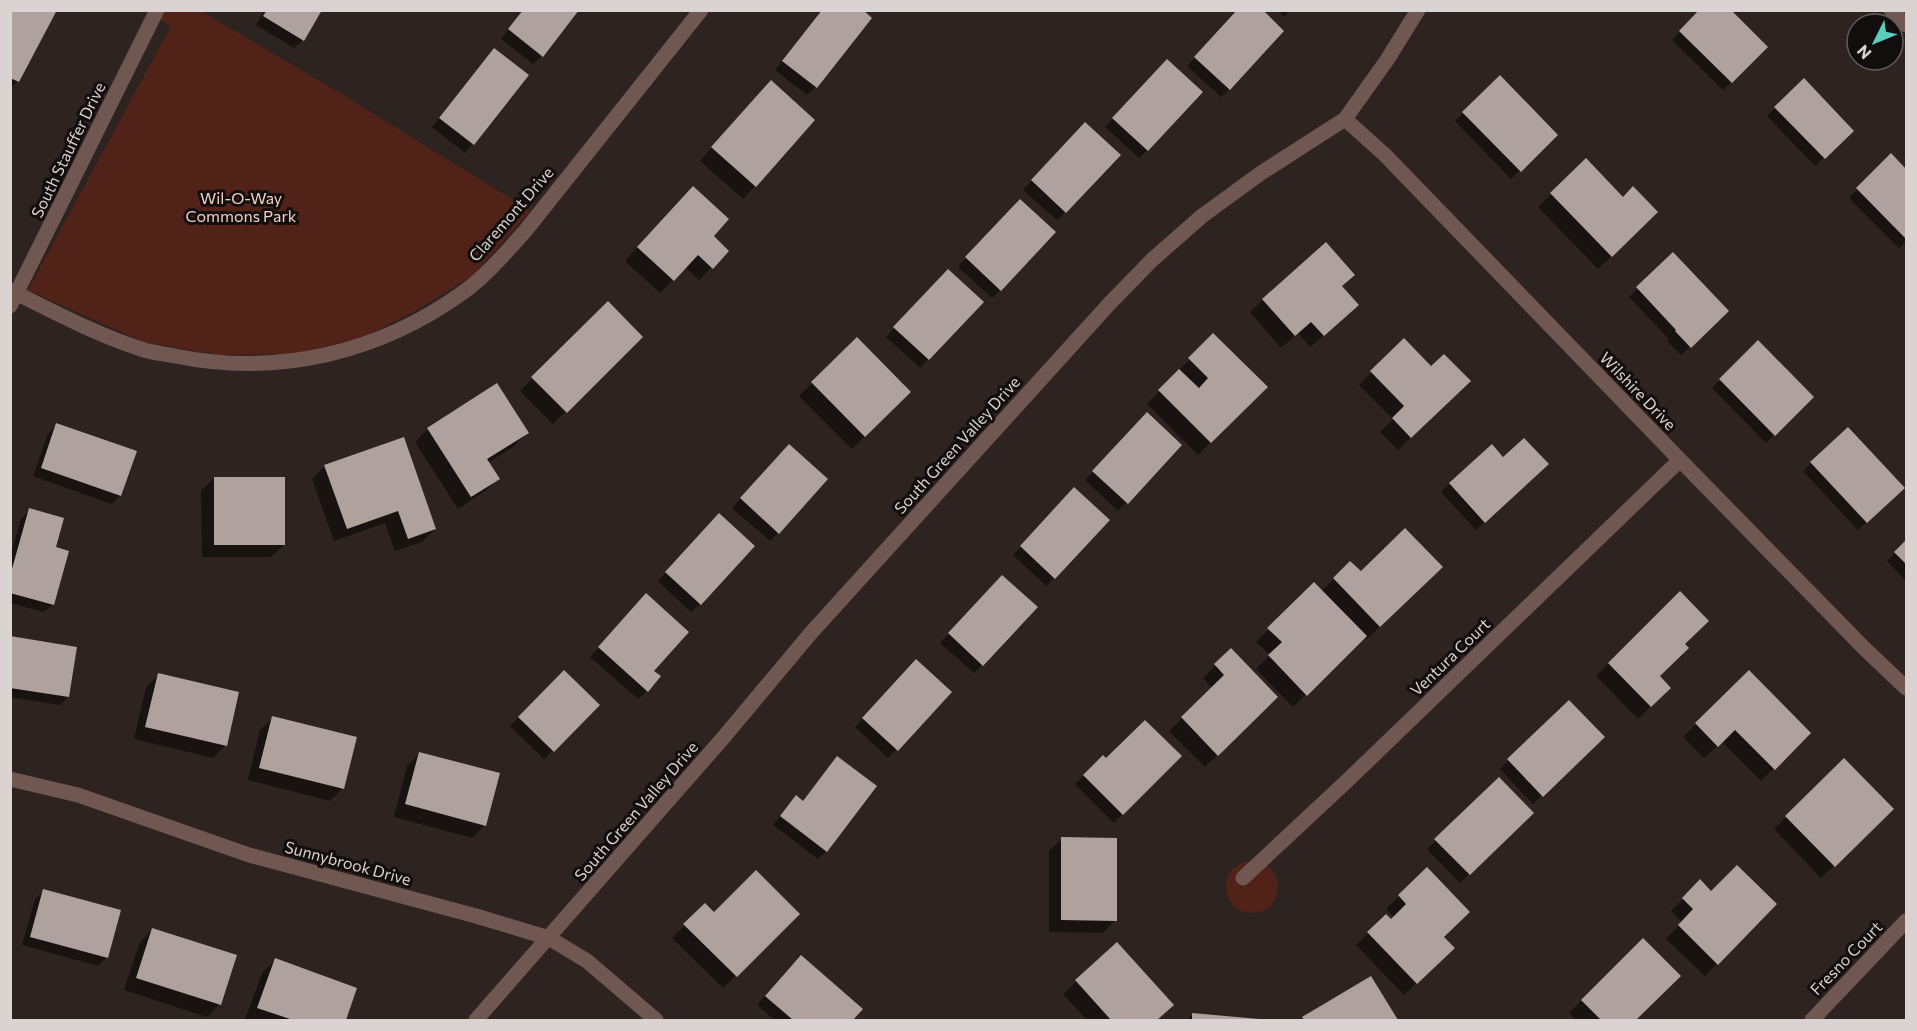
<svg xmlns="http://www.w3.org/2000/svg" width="1917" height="1031" viewBox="0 0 1917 1031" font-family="Commissioner,sans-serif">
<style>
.green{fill:#512218}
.shadow{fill:#0007}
.building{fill:#afa29e}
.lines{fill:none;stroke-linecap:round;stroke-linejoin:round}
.minor{stroke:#715751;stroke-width:15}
.labels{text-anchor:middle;stroke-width:6;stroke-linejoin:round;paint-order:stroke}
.street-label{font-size:16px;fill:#dad3d1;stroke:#120e0d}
.park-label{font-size:16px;fill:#f5d0c7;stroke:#120e0d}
</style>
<rect width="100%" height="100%" fill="#2d2321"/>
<path class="green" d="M 146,11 L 201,11 L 335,90 L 531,211 L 472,276 L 413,312 L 352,343 L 294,354 L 219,355 L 143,342 L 28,290 L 171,26 Z
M1226 887a26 26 0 1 1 52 0a26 26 0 1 1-52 0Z"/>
<path class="shadow" d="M 10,10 L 41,40 L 18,81 L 10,89 Z
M 265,10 L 321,10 L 303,40 L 294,48 L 256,25 Z
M 523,10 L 542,56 L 533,64 L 501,39 Z
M 822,10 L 860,10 L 816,87 L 807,95 L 775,70 Z
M 1239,10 L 1229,89 L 1221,97 L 1187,66 Z
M 1278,10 L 1291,10 L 1284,17 Z
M 1701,10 L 1766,47 L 1723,90 L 1672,40 Z
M 486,58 L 527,76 L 465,153 L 432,127 Z
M 1158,69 L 1147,150 L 1139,158 L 1105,127 Z
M 1500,77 L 1556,135 L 1511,179 L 1455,121 Z
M 1804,80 L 1852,131 L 1815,166 L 1767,116 Z
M 758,95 L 755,186 L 743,199 L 700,161 Z
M 1077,132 L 1065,212 L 1057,220 L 1023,190 Z
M 1891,155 L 1906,171 L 1906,241 L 1899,248 L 1849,198 Z
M 1586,160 L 1623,199 L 1656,212 L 1598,269 L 1538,207 Z
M 680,200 L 712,236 L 712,267 L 699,280 L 685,267 L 660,293 L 625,261 Z
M 1012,209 L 1000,290 L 992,298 L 958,267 Z
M 1673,254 L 1727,311 L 1681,355 L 1667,341 L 1669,339 L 1629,297 Z
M 939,279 L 981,302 L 920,368 L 886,337 Z
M 1341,287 L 1344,318 L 1310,347 L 1298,333 L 1281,348 L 1250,312 L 1263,300 Z
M 608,303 L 641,337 L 553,424 L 520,391 Z
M 1213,335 L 1265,387 L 1198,455 L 1147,404 Z
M 857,339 L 909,392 L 852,449 L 799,396 Z
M 1404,340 L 1431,368 L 1468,381 L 1398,450 L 1380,432 L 1393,419 L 1359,385 Z
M 1758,342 L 1812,397 L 1766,443 L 1712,388 Z
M 1138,423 L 1180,445 L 1118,511 L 1085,480 Z
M 56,425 L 120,495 L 112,504 L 33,476 L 48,434 Z
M 428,429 L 527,433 L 514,446 L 488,463 L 498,479 L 485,491 L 458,509 L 415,442 Z
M 1492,446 L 1503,459 L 1539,473 L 1476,530 L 1441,492 Z
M 780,454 L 778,533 L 770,541 L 732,508 Z
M 1811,463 L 1895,496 L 1858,530 L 1803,471 Z
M 325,466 L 435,529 L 422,542 L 395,551 L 385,523 L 334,541 L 312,479 Z
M 214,478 L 284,545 L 271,557 L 202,557 L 201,491 Z
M 1066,497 L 1054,578 L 1046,586 L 1013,555 Z
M 30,510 L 54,548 L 53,604 L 44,612 L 10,603 L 10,557 L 21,519 Z
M 711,523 L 700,604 L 691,612 L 658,581 Z
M 1906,542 L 1906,581 L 1887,561 Z
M 1350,563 L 1360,573 L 1440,567 L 1367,639 L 1365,637 L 1293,707 L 1256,669 L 1270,655 L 1256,642 L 1314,584 L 1321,592 Z
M 994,585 L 982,665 L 974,673 L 940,643 Z
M 1680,593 L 1683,644 L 1658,676 L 1669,688 L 1638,719 L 1596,676 Z
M 638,604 L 652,671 L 647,691 L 638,699 L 590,657 Z
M 10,637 L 68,697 L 60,705 L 10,697 Z
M 1231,650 L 1276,697 L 1205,767 L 1169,731 L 1213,689 L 1203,678 Z
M 908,669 L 950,692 L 888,758 L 855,727 Z
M 564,672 L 598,705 L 544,759 L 510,726 Z
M 1749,672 L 1809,733 L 1761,781 L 1722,742 L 1704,758 L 1683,737 Z
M 159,675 L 226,745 L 213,758 L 134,739 L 146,687 Z
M 1569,702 L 1603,737 L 1533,804 L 1500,769 Z
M 273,717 L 343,788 L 330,801 L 248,780 L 260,730 Z
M 420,753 L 485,825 L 472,838 L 394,817 L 407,766 Z
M 1179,756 L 1114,823 L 1075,784 L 1103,757 L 1106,761 Z
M 837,758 L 826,851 L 818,859 L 773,825 L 796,797 L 802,802 Z
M 1844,760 L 1891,809 L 1821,878 L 1774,829 Z
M 1499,779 L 1532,813 L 1460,883 L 1427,849 Z
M 1062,839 L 1115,920 L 1103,933 L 1049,932 L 1049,851 Z
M 1427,869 L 1442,937 L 1452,948 L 1404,995 L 1356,945 L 1386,916 L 1391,921 L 1395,918 L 1386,909 Z
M 1700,882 L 1711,893 L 1775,904 L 1705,976 L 1666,939 L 1682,922 L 1671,911 Z
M 44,891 L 107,957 L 98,966 L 22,945 L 35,899 Z
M 705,905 L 714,914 L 798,914 L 723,988 L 672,938 Z
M 152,930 L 220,1004 L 207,1017 L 124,990 L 140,942 Z
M 1643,940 L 1679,976 L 1634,1020 L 1576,1020 L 1569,1013 Z
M 1117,944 L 1172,1005 L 1156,1020 L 1087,1020 L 1063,994 Z
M 275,960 L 355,989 L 344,1020 L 245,1020 L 262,973 Z
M 792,965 L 861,1009 L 851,1020 L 775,1020 L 757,1005 Z
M 1371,978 L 1396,1020 L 1301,1020 L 1303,1018 Z
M 1193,1014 L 1260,1020 L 1187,1020 Z"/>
<path class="building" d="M 10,10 L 57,10 L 19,82 L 10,78 Z
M 267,10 L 322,10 L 304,41 L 263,16 Z
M 523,10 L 579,10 L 543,57 L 508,29 Z
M 822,10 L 863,10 L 872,18 L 817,88 L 782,61 Z
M 1237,10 L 1263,10 L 1284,31 L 1230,90 L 1194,57 Z
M 1699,10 L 1731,10 L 1768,47 L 1732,83 L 1679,31 Z
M 494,48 L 529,75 L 474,145 L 439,118 Z
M 1167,59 L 1203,92 L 1148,151 L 1112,118 Z
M 1500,75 L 1558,135 L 1521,172 L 1462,112 Z
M 1804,78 L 1854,131 L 1825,159 L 1774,107 Z
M 771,80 L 815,120 L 756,187 L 711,147 Z
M 1085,122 L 1121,155 L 1066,213 L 1031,180 Z
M 1891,153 L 1906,169 L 1906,239 L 1856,188 Z
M 1586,158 L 1623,197 L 1633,186 L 1658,212 L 1612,257 L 1550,193 Z
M 693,186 L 729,219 L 714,236 L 729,251 L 713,269 L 698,255 L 674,281 L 637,247 Z
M 1020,199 L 1056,232 L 1001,291 L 965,257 Z
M 1326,242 L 1355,275 L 1342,286 L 1359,305 L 1324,336 L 1311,322 L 1295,336 L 1262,299 Z
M 1673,252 L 1729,311 L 1691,348 L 1675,331 L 1676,330 L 1636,287 Z
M 948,269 L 984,302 L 929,360 L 893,327 Z
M 608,301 L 643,337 L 567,413 L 531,377 Z
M 1213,333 L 1268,387 L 1211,443 L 1158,390 L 1179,369 L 1199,388 L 1208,378 L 1188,358 Z
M 857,337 L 911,392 L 865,437 L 811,382 Z
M 1404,338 L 1431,366 L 1444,354 L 1471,381 L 1411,438 L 1392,418 L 1404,406 L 1370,371 Z
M 1758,340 L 1814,397 L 1775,436 L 1719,379 Z
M 497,383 L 529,433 L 487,459 L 500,479 L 471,497 L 427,428 Z
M 1147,412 L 1182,445 L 1128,504 L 1092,471 Z
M 56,423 L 137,451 L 121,496 L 41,468 Z
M 1848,427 L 1905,488 L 1867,523 L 1810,462 Z
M 404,437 L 436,529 L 408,539 L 398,511 L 347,529 L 324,465 Z
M 1524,438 L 1549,464 L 1485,523 L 1449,483 L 1492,444 L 1503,457 Z
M 789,444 L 828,479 L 779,534 L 740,498 Z
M 214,477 L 285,477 L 285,545 L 214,545 Z
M 1074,487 L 1110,520 L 1055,579 L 1020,546 Z
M 29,508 L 64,518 L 56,547 L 69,551 L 54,605 L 10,593 L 10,576 Z
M 719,513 L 755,546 L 701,605 L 665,572 Z
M 1405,528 L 1443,567 L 1380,627 L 1333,578 L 1350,561 L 1361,571 Z
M 1906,540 L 1906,564 L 1894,552 Z
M 1002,575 L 1038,607 L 983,666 L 948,633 Z
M 1314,582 L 1367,636 L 1307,696 L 1268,655 L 1282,642 L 1267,628 Z
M 1680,591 L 1709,621 L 1685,644 L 1689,648 L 1660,676 L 1671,688 L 1651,707 L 1608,663 Z
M 646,593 L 689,632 L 654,671 L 661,676 L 648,692 L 598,647 Z
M 10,636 L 77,647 L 69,697 L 10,688 Z
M 1231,648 L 1278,697 L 1218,756 L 1181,717 L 1224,675 L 1214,664 Z
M 916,659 L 952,692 L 898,751 L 862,718 Z
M 564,670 L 600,705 L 554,752 L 518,717 Z
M 1749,670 L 1811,733 L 1775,770 L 1735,730 L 1718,747 L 1695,723 Z
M 158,673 L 239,692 L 227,746 L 145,727 Z
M 1569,700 L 1605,737 L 1543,797 L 1507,759 Z
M 272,716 L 357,737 L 344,789 L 259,768 Z
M 1145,720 L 1182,756 L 1123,815 L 1083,775 L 1103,755 L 1106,758 Z
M 419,752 L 500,773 L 486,826 L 405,804 Z
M 837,756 L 877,786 L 827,852 L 780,816 L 796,795 L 803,801 Z
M 1844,758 L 1894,809 L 1835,867 L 1785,816 Z
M 1499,777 L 1534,813 L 1470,875 L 1434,839 Z
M 1061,837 L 1117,838 L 1117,921 L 1061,920 Z
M 1737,865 L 1777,904 L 1718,965 L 1678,925 L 1693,909 L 1682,898 L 1700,879 L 1711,891 Z
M 1427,867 L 1470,912 L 1444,937 L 1455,948 L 1417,984 L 1367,932 L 1386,914 L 1391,919 L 1406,904 L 1398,895 Z
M 756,870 L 800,914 L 737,977 L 683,924 L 705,903 L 714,912 Z
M 43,889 L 121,910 L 108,958 L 30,937 Z
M 152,928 L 237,955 L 221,1005 L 136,978 Z
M 1643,938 L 1681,976 L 1636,1020 L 1601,1020 L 1581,1000 Z
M 1117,942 L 1174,1005 L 1157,1020 L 1111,1020 L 1075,980 Z
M 801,955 L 863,1009 L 853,1020 L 793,1020 L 765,996 Z
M 275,958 L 357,988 L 346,1020 L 293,1020 L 257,1008 Z
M 1371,976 L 1398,1020 L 1304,1020 L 1302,1017 Z
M 1192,1013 L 1259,1019 L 1258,1020 L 1192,1020 Z"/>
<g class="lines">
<path class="minor" d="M 1891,10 L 1906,25
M 1345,119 L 1385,155 L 1680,460 L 1863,647 L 1906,688
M 10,290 C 54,312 97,335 144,350 C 154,353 165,354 175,356 C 278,377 380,353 465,291 C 488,274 507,251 526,230 L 701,10
M 10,306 L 157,10
M 10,779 L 78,795 L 249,855 L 476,916 L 549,938 L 587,961 L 656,1020
M 1243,878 L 1349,779 L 1680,460
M 476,1020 L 723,738 L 810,634 L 1110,303 L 1152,260 L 1202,216 L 1261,173 L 1345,119 L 1387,60 L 1418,10
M 1812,1020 L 1906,921"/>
</g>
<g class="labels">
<g class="street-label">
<text transform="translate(68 150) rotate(-64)" y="6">South Stauffer Drive</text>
<text transform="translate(511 214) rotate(-49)" y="6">Claremont Drive</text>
<text transform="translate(1638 391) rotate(46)" y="6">Wilshire Drive</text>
<text transform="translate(957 445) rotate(-48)" y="6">South Green Valley Drive</text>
<text transform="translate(1450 657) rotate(-44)" y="6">Ventura Court</text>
<text transform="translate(636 811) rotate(-49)" y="6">South Green Valley Drive</text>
<text transform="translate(348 863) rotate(15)" y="6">Sunnybrook Drive</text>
<text transform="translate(1846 958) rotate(-46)" y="6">Fresno Court</text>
</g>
<g class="park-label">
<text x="241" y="204">Wil-O-Way<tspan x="241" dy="18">Commons Park</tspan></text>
</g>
</g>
<rect width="1917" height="1031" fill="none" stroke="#dad3d1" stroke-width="24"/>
<g transform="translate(1875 42) rotate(227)"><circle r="28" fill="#120e0d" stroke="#625d5b" stroke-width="1.5"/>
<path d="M0-4.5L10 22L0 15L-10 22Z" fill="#59cebf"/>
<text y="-9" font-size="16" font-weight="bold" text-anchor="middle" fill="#dad3d1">N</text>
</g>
</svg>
